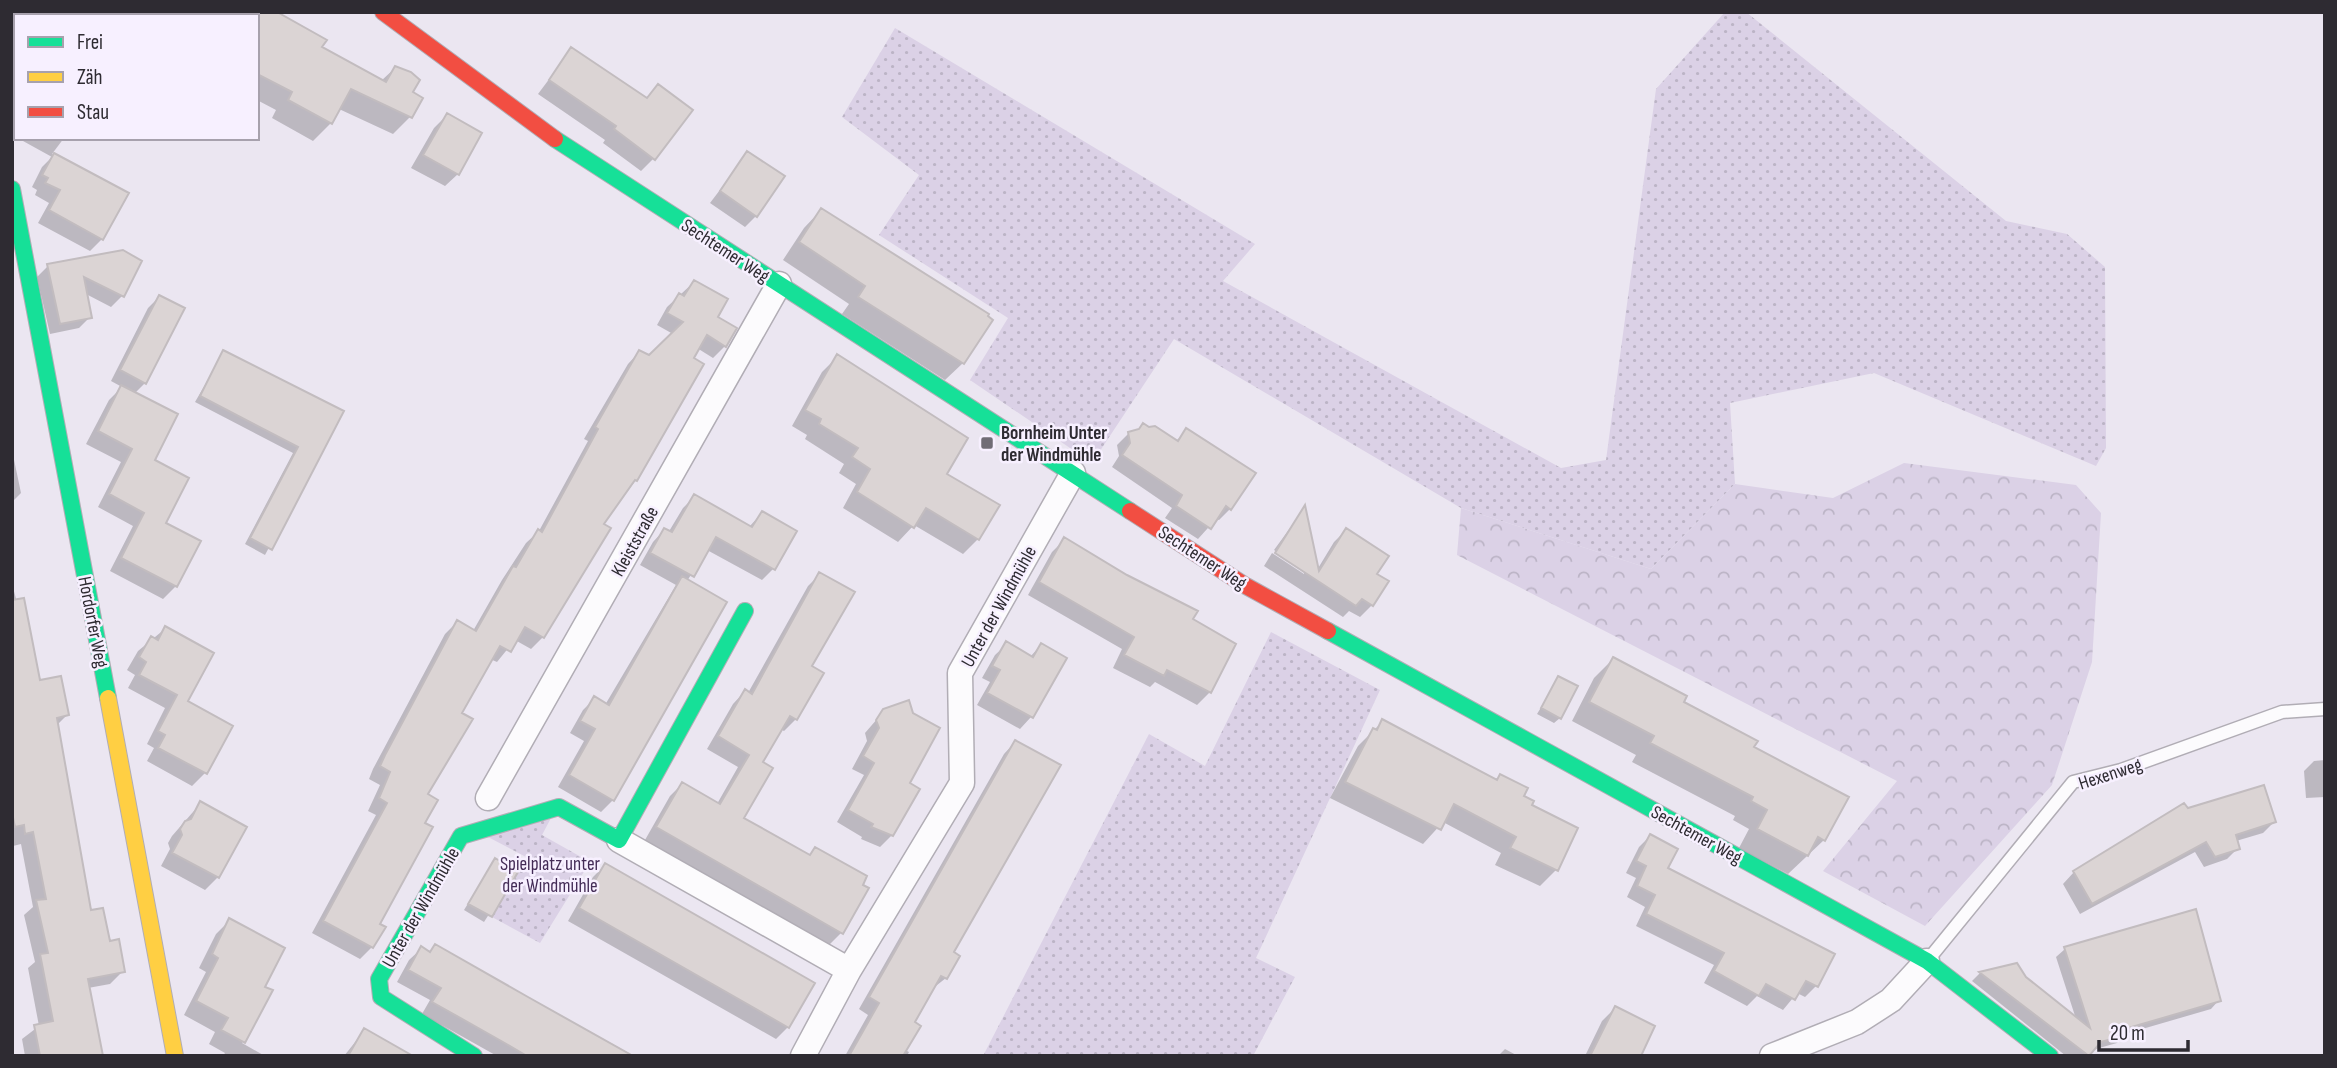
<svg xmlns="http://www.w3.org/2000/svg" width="2337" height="1068" viewBox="0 0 2337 1068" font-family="'Sofia Sans Condensed',sans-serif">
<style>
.grass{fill:url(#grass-dots)}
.forest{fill:url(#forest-crowns)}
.shadow{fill:#0003}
.building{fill:#dbd4d4;stroke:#c2bcbf;stroke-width:2}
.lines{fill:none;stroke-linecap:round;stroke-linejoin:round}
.lane-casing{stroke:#b1adb5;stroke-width:15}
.street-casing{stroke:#b1adb5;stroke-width:27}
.fast-casing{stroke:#b1adb5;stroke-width:18}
.slow-casing{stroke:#b1adb5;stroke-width:18}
.jam-casing{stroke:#b1adb5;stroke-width:18}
.lane{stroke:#fcfbfd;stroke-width:12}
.street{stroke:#fcfbfd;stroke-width:24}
.fast{stroke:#16e098;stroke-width:16}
.slow{stroke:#ffcf43;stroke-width:16}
.jam{stroke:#f24e42;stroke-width:16}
.poi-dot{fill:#706c75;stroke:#f7f0ff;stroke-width:2.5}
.labels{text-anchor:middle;stroke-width:5;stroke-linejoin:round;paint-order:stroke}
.street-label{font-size:19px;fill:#2e2b32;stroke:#f7f0ff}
.poi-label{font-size:19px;font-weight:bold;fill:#2e2b32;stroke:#f7f0ff;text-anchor:start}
.park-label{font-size:19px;fill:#432b56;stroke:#f7f0ff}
</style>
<defs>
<pattern id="grass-dots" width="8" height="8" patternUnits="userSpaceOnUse" patternTransform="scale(1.75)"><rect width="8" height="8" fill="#dbd1e6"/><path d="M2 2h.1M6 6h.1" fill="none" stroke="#bcb4c6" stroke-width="1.8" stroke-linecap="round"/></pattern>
<pattern id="forest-crowns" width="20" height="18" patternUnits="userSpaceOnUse" patternTransform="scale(1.75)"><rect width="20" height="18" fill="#dbd1e6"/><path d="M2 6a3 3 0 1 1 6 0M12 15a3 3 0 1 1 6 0" fill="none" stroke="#bcb4c6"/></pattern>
</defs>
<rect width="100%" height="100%" fill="#ebe6f1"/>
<path class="grass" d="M 1725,12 L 1746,12 L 2006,221 L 2067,234 L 2105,267 L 2106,448 L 2096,466 L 1874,373 L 1730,403 L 1735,484 L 1651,569 L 1461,508 L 1174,339 L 1092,463 L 970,380 L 1008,318 L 879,235 L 919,175 L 842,117 L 895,28 L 1255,244 L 1223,281 L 1561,468 L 1606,460 L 1656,89 Z
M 1271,632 L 1380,690 L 1256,958 L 1295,977 L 1253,1056 L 983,1056 L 1149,734 L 1205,766 Z
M 551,818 L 542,835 L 590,862 L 540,943 L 492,917 L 526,857 L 488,837 Z"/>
<path class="forest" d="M 1904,463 L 2076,485 L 2101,513 L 2092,662 L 2052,785 L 1925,926 L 1823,871 L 1897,781 L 1457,555 L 1461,508 L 1651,569 L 1735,484 L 1833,498 Z"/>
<path class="shadow" d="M 12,12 L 64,12 L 62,16 L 16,16 L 16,57 L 12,55 Z
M 107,12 L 277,12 L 320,48 L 381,81 L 395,68 L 411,93 L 410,117 L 393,134 L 339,109 L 331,123 L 313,141 L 272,118 L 276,110 L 257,100 L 257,16 L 105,16 Z
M 571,50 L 645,99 L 658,86 L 654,158 L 641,171 L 603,143 L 605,140 L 538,94 Z
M 447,115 L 458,174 L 445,186 L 411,168 L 434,128 Z
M 25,138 L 64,138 L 52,154 L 127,193 L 102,239 L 90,251 L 38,223 L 49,203 L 35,195 L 37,190 L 32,187 L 42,167 L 52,157 L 23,141 Z
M 748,153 L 756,216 L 745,227 L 710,203 Z
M 821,210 L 990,320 L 963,363 L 945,380 L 842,314 L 849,304 L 783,260 L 804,228 Z
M 140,261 L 122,296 L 111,307 L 86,294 L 90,317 L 79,328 L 50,334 L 37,277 L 48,266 Z
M 694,282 L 715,317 L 725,346 L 713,358 L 697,348 L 636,480 L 602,525 L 543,637 L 531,649 L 515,640 L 497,662 L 490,659 L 460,713 L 425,795 L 423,823 L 378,925 L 372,947 L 360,959 L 312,933 L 376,815 L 368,811 L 380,785 L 369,779 L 373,769 L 445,634 L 457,622 L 473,631 L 502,580 L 526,543 L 539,531 L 588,441 L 584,439 L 628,364 L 639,352 L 650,358 L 673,334 L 657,325 L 667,307 Z
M 159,297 L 145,383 L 134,394 L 152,461 L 176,586 L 163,599 L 110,571 L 133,526 L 98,507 L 121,462 L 86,444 L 109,400 L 122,387 L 111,381 L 148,308 Z
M 224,352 L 341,412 L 265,555 L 245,544 L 293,453 L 195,402 Z
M 837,357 L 944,475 L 978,539 L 963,554 L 914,525 L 898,542 L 843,508 L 856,484 L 839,473 L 844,464 L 805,439 L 807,435 L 792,426 L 822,372 Z
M 1187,431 L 1230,509 L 1219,520 L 1216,519 L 1198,539 L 1165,518 L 1172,508 L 1112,467 L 1119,456 L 1117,445 L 1129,433 L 1176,441 Z
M 12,450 L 21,493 L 12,502 Z
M 694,497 L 749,527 L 762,513 L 773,569 L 762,580 L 707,550 L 687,581 L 613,800 L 601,812 L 558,787 L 584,741 L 570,733 L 583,710 L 594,699 L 605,705 L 676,585 L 640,565 L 653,542 L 664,530 L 668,533 L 683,508 Z
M 1304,509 L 1317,570 L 1334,542 L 1346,530 L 1375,575 L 1372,605 L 1360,617 L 1349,611 L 1343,617 L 1264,566 L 1272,553 L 1304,574 L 1304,570 L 1274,550 Z
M 1065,539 L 1191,620 L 1210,692 L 1197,705 L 1155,682 L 1150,687 L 1113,668 L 1122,649 L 1028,595 L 1052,552 Z
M 820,574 L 810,667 L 796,719 L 784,731 L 780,729 L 761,763 L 742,818 L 808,856 L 815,849 L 841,933 L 829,945 L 645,840 L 670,796 L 682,784 L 717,804 L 738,767 L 707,749 L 733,704 L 745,691 L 748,693 L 808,586 Z
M 12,584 L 39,682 L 67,715 L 57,725 L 89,912 L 123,971 L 110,984 L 88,988 L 101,1056 L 25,1056 L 22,1039 L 39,1026 L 28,968 L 35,962 L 24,915 L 33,907 L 21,844 L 13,846 L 12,841 Z
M 166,628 L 185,702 L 230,726 L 205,773 L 192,786 L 147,761 L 154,748 L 147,744 L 165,708 L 128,688 L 135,675 L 127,670 L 138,651 Z
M 1007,644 L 1030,657 L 1041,645 L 1065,659 L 1031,717 L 1020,729 L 977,705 L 990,682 L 982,678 L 995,655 Z
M 1613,659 L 1752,748 L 1824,840 L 1788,874 L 1739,848 L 1749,829 L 1733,820 L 1735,816 L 1632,762 L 1636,755 L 1572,721 L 1594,678 Z
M 1559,678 L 1560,718 L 1554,723 L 1537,714 Z
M 884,711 L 907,784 L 892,835 L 880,847 L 861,839 L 862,837 L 837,822 L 864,775 L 852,769 L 867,741 L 865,733 Z
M 1383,721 L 1496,781 L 1500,776 L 1529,806 L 1556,870 L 1540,886 L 1495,865 L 1501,853 L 1443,822 L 1423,844 L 1330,798 L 1358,746 Z
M 1015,742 L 952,953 L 958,956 L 946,978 L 932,989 L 912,1023 L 905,1050 L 909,1052 L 907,1056 L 845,1056 L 868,1015 L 859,1009 L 1004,754 Z
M 2325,760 L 2325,797 L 2306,798 L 2304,771 L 2314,761 Z
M 200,804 L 245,828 L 218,877 L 205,890 L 161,866 L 170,849 L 168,843 L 172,836 Z
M 2187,811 L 2274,822 L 2263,833 L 2236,841 L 2238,848 L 2227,859 L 2204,867 L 2195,852 L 2080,914 L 2063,884 L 2074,872 Z
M 1650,836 L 1666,868 L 1816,986 L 1805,997 L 1797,993 L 1783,1010 L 1757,996 L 1747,1006 L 1704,983 L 1714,965 L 1636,926 L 1645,907 L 1627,897 L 1636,878 L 1626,873 L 1639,847 Z
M 495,860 L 516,872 L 484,922 L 464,910 Z
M 605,865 L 788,1027 L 776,1039 L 568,921 L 593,877 Z
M 230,920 L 262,987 L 270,991 L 242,1043 L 265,1056 L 223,1056 L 225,1053 L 209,1044 L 215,1032 L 184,1015 L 206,972 L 199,968 L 216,934 Z
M 435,946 L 634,1056 L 497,1056 L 422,1014 L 430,1000 L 397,982 L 409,960 L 421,949 L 429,953 Z
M 2065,949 L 2219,1000 L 2211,1009 L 2125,1034 L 2117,1043 L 2092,1050 L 2086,1056 L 2066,1056 L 1972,981 L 1980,973 L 2016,965 L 2025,978 L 2076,1019 L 2056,957 Z
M 1615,1008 L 1639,1056 L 1585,1056 L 1602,1021 Z
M 364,1031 L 407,1056 L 344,1056 Z
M 1505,1049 L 1518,1056 L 1498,1056 Z"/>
<path class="building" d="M 257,12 L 277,12 L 327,40 L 322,47 L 386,82 L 395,66 L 411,72 L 420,80 L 413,92 L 423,98 L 412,118 L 351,89 L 332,124 L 288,100 L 292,92 L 257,74 Z
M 571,47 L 647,98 L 658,84 L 693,110 L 655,160 L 614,129 L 616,126 L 549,80 Z
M 447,113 L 482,133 L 459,175 L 423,155 Z
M 747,151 L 785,176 L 757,217 L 720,191 Z
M 54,153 L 129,193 L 103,240 L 49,210 L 60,190 L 45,183 L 48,178 L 42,175 Z
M 821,208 L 989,314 L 988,316 L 993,320 L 964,364 L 858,297 L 865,286 L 799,242 Z
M 123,250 L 142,261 L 124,297 L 84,277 L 92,318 L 60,324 L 47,264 Z
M 694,280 L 728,299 L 718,317 L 737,328 L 726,347 L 707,335 L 694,358 L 704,364 L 637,481 L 635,480 L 604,524 L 611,528 L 544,638 L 525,627 L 511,652 L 500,646 L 462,713 L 473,719 L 428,794 L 438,800 L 425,823 L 433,827 L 380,924 L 386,927 L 373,948 L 323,921 L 387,803 L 379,798 L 390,772 L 380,766 L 385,755 L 457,620 L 476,631 L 513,566 L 516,567 L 538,529 L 542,532 L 598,429 L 595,427 L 639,350 L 649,355 L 683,322 L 667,313 L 679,293 L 684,296 Z
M 159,295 L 185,308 L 146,384 L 120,370 Z
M 223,350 L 344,411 L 272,550 L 250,538 L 298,447 L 200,396 Z
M 837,354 L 968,438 L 947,474 L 1000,505 L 979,540 L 926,508 L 914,528 L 857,492 L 870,469 L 852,457 L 858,448 L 819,424 L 821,419 L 805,410 Z
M 121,385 L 178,414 L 155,460 L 189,478 L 166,523 L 201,541 L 177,587 L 121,558 L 144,513 L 109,494 L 132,449 L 98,431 Z
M 1143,423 L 1149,427 L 1155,426 L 1178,441 L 1186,428 L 1256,473 L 1231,510 L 1226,506 L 1211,529 L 1176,506 L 1182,495 L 1122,455 L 1130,443 L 1128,432 L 1139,429 Z
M 694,494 L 752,527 L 762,511 L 797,531 L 775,570 L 716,537 L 694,577 L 650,553 L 664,528 L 672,532 Z
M 1305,505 L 1319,571 L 1346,528 L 1389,556 L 1377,574 L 1389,581 L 1373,606 L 1362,599 L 1356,606 L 1275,553 Z
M 1064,537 L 1127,575 L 1198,611 L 1193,619 L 1236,644 L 1211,693 L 1167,670 L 1164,676 L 1124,655 L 1134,637 L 1039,582 Z
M 819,572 L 855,592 L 812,666 L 824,673 L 797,720 L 790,716 L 763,762 L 773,768 L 744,818 L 810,855 L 815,847 L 867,876 L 863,885 L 869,888 L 843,934 L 656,827 L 682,782 L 720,804 L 749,755 L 718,736 L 745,689 L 752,694 Z
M 682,576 L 727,602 L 614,801 L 569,775 L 595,729 L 580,721 L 594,696 L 609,705 Z
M 24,598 L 40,680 L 61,676 L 69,715 L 57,718 L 91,910 L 103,908 L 110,941 L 119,939 L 125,972 L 88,979 L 103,1056 L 40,1056 L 34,1025 L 53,1021 L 40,954 L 48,953 L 36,900 L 46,899 L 33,832 L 25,834 L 24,825 L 15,827 L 12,813 L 12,600 Z
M 165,626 L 214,653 L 188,701 L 233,726 L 207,774 L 158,748 L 165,735 L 158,731 L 177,695 L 139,675 L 146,662 L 139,657 L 151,636 L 158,640 Z
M 1006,641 L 1033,657 L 1041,643 L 1067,658 L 1033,718 L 987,693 L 1000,670 L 992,666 Z
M 1613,657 L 1687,696 L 1684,702 L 1758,741 L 1754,747 L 1849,797 L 1825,841 L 1818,837 L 1808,856 L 1757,829 L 1767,810 L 1751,801 L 1753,797 L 1650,743 L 1654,736 L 1589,702 Z
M 1558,676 L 1578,686 L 1561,719 L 1541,708 Z
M 909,700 L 913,713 L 940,728 L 910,783 L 920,789 L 893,836 L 871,827 L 873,824 L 848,810 L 874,763 L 863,756 L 879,728 L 876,720 L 883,709 Z
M 1382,719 L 1497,780 L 1500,774 L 1528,788 L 1524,796 L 1534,801 L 1532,805 L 1578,828 L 1558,871 L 1510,848 L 1516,837 L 1454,804 L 1441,830 L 1345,782 L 1373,728 L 1377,730 Z
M 1015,740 L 1061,765 L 954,952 L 960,956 L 947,979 L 941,976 L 915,1022 L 921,1026 L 903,1056 L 849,1056 L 879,1003 L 869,997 Z
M 2264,785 L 2276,822 L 2236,835 L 2240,849 L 2215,857 L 2206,842 L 2092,904 L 2073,871 L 2184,803 L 2188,808 Z
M 200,801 L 247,827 L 219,878 L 172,853 L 182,835 L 180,829 L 185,821 L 191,819 Z
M 1650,834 L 1678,849 L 1668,868 L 1835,954 L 1818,987 L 1806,981 L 1795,1000 L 1766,984 L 1759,996 L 1714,971 L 1724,953 L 1646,914 L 1655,895 L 1637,886 L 1646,866 L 1636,861 Z
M 495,858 L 518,872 L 492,917 L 468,904 Z
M 605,863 L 815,983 L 789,1028 L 579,908 Z
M 2196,909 L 2221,1001 L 2125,1029 L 2127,1035 L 2101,1042 L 2089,1056 L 1979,972 L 2017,963 L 2026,977 L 2090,1028 L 2064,947 Z
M 229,918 L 285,948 L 265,987 L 273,990 L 245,1043 L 221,1030 L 228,1018 L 196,1001 L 218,958 L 212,954 Z
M 435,944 L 528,997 L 633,1056 L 527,1056 L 503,1042 L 432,1002 L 441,988 L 408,970 L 421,946 L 430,952 Z
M 1615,1006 L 1655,1026 L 1641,1056 L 1590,1056 Z
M 364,1028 L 413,1056 L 348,1056 Z"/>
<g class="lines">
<defs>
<path id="lane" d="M 1928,960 L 2073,782 L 2121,770 L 2282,712 L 2325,709"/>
<path id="street" d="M 488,798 L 779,284
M 619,840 L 849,970
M 803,1056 L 849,970 L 962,783 L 960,673 L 1073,473
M 1772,1056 L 1857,1022 L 1891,1000 L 1927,961"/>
<path id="fast" d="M 555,139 L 1130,511
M 12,189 L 108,698
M 1328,631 L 1927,961 L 2050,1056
M 474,1056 L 381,997 L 379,979 L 461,836 L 559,807 L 619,840 L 745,611"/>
<path id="slow" d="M 108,698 L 175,1056"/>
<path id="jam" d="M 383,12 L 555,139
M 1130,511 L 1246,586 L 1328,631"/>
</defs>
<use href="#lane" class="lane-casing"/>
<use href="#street" class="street-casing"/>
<use href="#fast" class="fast-casing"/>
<use href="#slow" class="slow-casing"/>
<use href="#jam" class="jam-casing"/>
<use href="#lane" class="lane"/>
<use href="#street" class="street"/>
<use href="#fast" class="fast"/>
<use href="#slow" class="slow"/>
<use href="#jam" class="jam"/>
</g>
<rect class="poi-dot" x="980" y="436" width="14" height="14" rx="3.5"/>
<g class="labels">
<g class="street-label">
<text transform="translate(726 250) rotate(33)" y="7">Sechtemer Weg</text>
<text transform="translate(634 541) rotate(-61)" y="7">Kleiststraße</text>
<text transform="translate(1203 557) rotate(33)" y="7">Sechtemer Weg</text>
<text transform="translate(998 606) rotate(-61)" y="7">Unter der Windmühle</text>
<text transform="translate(94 622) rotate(79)" y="7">Hordorfer Weg</text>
<text transform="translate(2110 773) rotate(-18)" y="7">Hexenweg</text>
<text transform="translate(1697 834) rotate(29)" y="7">Sechtemer Weg</text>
<text transform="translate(420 907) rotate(-60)" y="7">Unter der Windmühle</text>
</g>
<g class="poi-label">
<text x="1001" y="439">Bornheim Unter<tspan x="1001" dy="22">der Windmühle</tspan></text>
</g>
<g class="park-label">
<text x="550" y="870">Spielplatz unter<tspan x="550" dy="22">der Windmühle</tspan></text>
</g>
</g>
<rect width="2337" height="1068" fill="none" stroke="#2e2b32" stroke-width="28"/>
<rect x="14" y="14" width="245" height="126" fill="#f7f0ff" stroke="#a7a1ad" stroke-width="2"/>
<rect x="28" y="37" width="35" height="10" fill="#16e098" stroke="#a7a1ad" stroke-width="2"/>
<text x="77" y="49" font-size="21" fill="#2e2b32">Frei</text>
<rect x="28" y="72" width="35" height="10" fill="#ffcf43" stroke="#a7a1ad" stroke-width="2"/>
<text x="77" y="84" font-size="21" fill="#2e2b32">Zäh</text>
<rect x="28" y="107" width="35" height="10" fill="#f24e42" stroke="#a7a1ad" stroke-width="2"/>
<text x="77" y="119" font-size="21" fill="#2e2b32">Stau</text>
<path d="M2099 1040v10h89v-10" fill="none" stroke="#2e2b32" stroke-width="3.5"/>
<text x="2110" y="1040" font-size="21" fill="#2e2b32" stroke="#f7f0ff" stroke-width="5" paint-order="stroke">20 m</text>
</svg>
